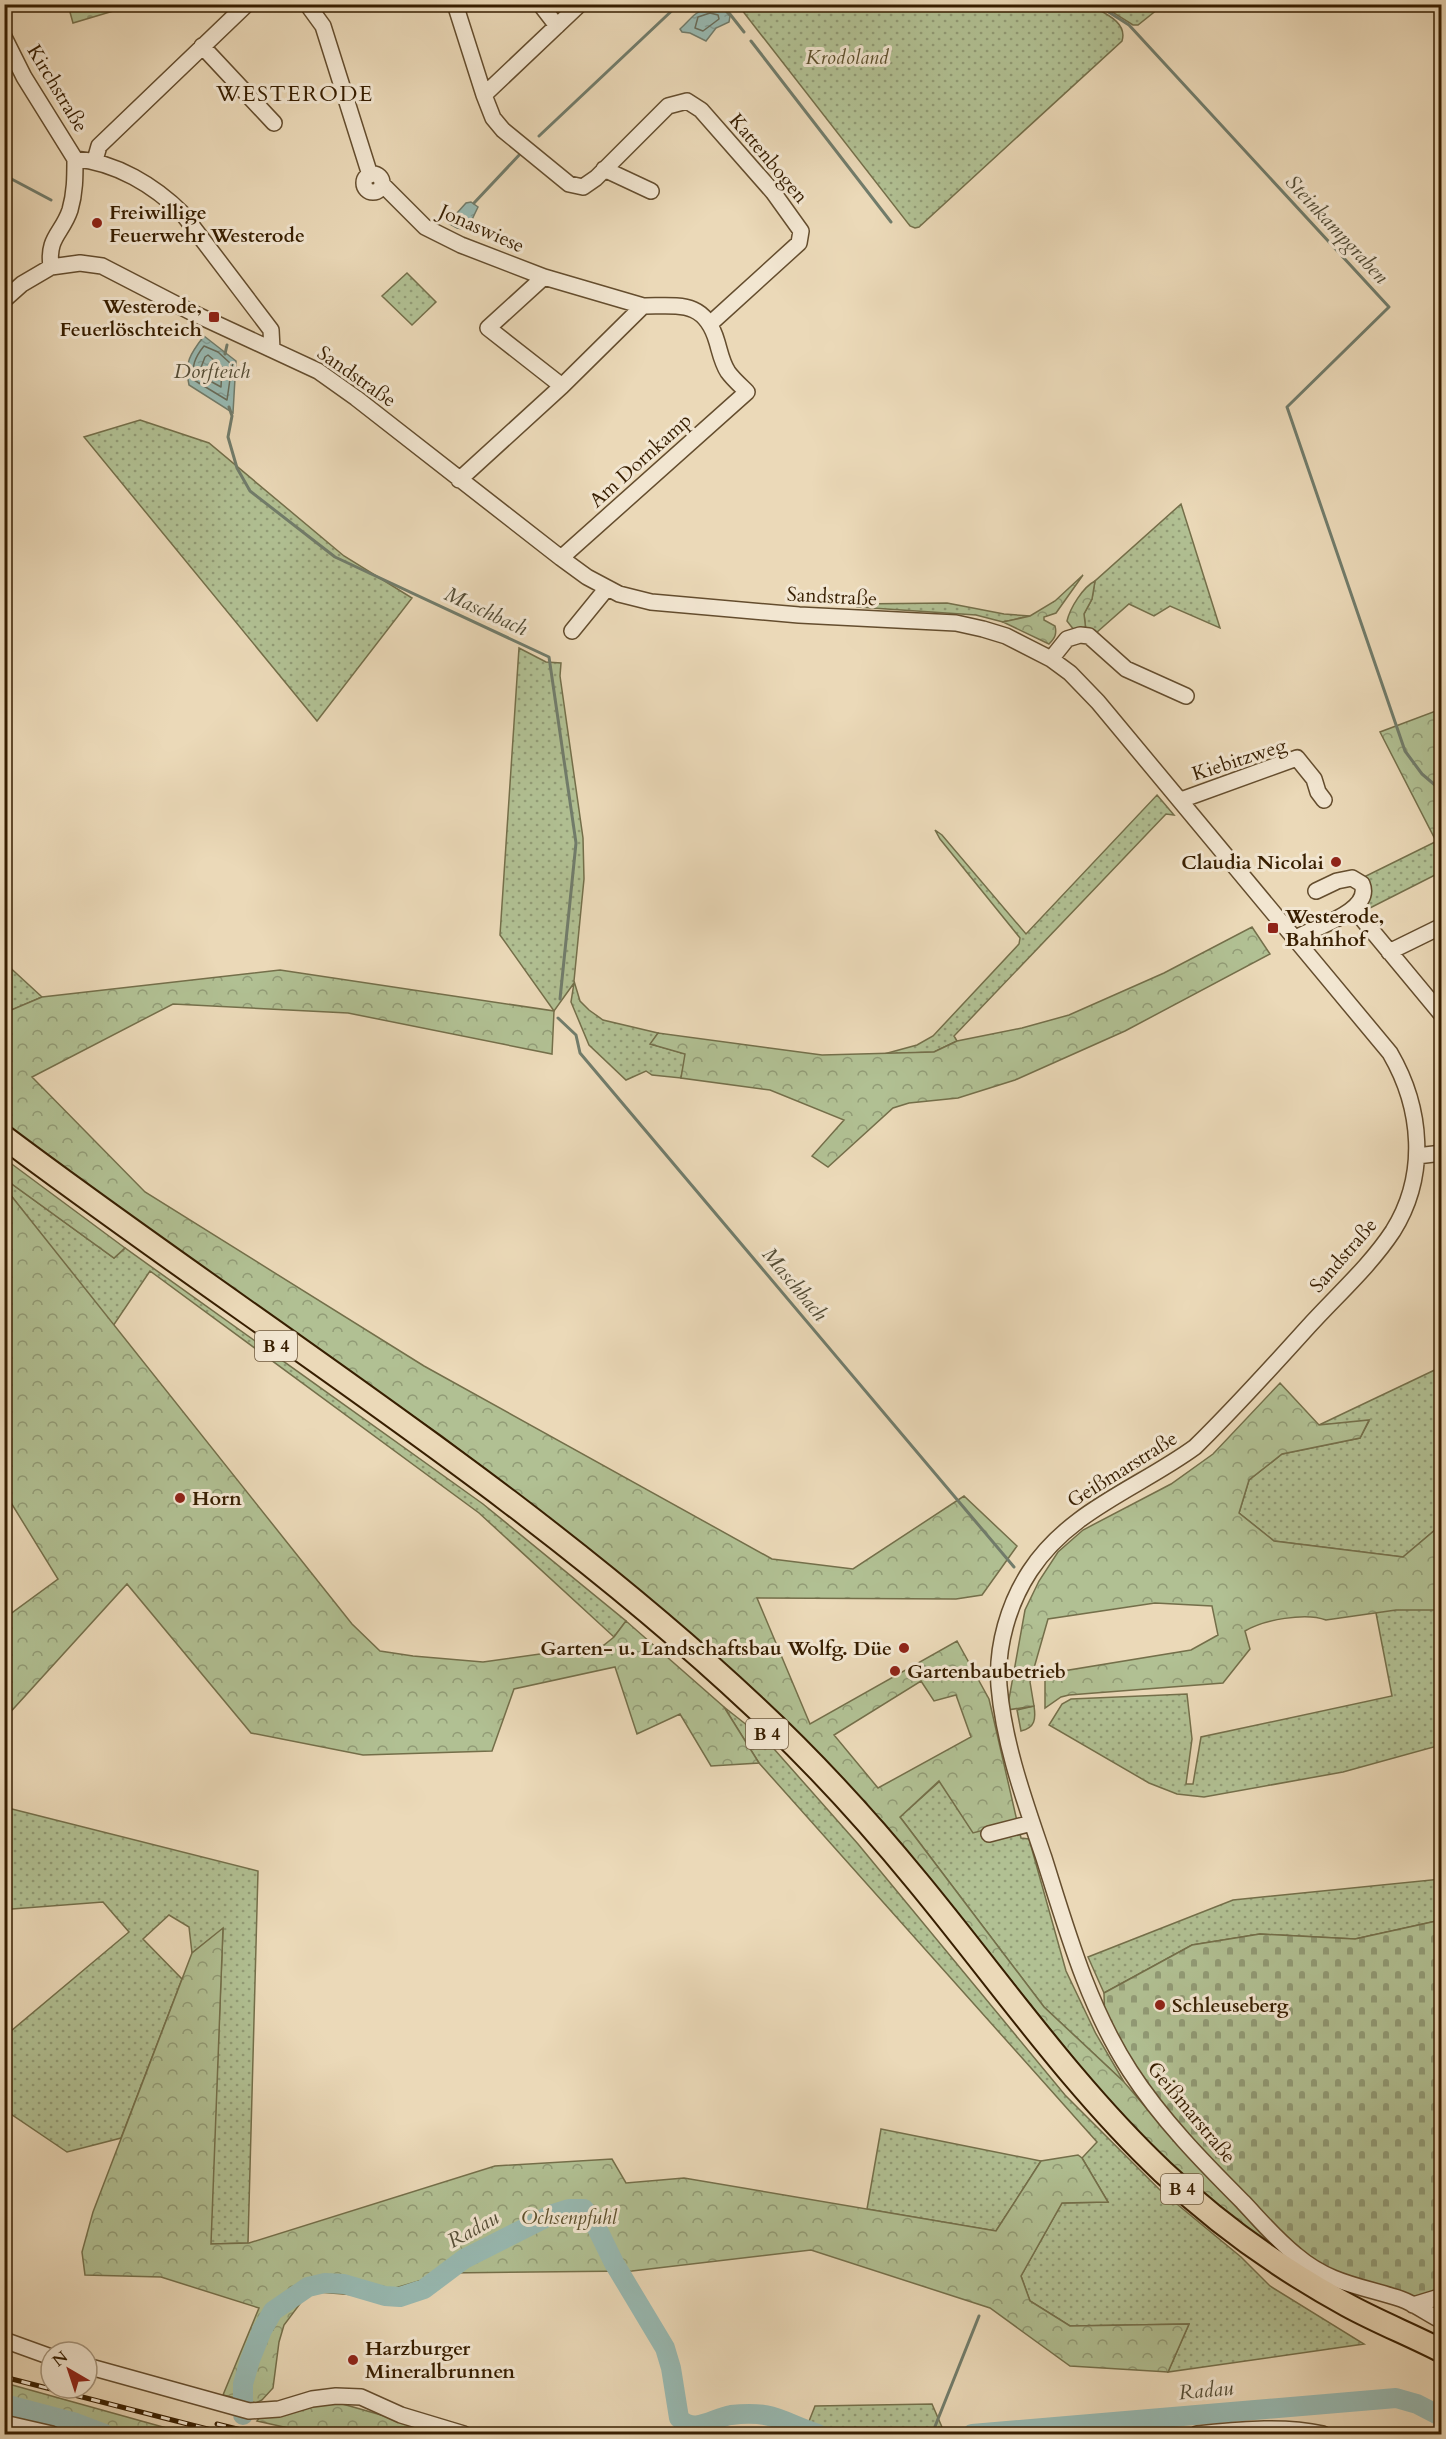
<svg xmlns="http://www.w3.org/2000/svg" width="1446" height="2439" viewBox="0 0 1446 2439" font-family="Cardo,serif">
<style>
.grass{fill:url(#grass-dots);stroke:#746f4a;stroke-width:1.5}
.forest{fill:url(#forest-crowns);stroke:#746f4a;stroke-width:1.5;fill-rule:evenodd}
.cemetery{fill:url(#cemetery-stones);stroke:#746f4a;stroke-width:1.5}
.water{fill:url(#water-ripples);stroke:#717c6b;stroke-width:1.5}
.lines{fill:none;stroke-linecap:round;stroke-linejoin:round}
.shore{stroke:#686c5a;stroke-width:1.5}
.stream{stroke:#717c6b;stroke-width:3}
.river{stroke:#98bab3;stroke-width:20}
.minor-casing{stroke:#644d2e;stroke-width:18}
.highway-casing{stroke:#371e00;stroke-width:26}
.minor{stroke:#f2e6d1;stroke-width:15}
.highway{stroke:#ebd9b8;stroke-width:22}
.rail-casing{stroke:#371e00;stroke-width:5}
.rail{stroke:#f2e6d1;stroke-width:3;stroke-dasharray:9;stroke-linecap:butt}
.poi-dot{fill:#8f2418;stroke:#f2e6d1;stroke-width:2}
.labels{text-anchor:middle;stroke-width:6;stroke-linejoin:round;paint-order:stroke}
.shield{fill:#f2e6d1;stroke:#6f5a3f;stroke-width:1.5}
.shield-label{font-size:18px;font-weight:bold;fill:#371e00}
.park-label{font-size:20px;font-style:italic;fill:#5c4f2c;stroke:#f2e6d1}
.street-label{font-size:20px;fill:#371e00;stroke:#f2e6d1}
.poi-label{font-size:20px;font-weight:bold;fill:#371e00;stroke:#f2e6d1;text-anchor:start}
.water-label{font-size:21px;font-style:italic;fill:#544d36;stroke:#f2e6d1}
.quarter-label{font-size:22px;letter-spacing:1.5px;fill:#371e00;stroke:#f2e6d1}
</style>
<defs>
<pattern id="grass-dots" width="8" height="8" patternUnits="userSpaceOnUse" patternTransform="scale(1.5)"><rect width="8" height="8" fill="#b1c093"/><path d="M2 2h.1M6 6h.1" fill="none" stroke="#919b76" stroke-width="1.8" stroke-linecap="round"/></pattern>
<pattern id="forest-crowns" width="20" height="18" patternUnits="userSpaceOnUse" patternTransform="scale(1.5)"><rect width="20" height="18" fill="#b1c093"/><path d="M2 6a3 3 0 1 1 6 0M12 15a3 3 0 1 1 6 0" fill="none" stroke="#919b76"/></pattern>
<pattern id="cemetery-stones" width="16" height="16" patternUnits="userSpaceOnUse" patternTransform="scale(1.5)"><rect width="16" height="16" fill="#b1c093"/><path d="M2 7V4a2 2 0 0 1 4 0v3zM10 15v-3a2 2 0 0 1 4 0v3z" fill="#919b76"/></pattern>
<pattern id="water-ripples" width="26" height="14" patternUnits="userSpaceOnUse" patternTransform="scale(1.5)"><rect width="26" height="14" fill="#98bab3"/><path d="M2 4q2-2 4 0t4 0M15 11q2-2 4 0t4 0" fill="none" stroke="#849f98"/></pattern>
</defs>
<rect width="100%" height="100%" fill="#ebd9b8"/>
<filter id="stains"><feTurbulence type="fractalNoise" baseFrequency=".00333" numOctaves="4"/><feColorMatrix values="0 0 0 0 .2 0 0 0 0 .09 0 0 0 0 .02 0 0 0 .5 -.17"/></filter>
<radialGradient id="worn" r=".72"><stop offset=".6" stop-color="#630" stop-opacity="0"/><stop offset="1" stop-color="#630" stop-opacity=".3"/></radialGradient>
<path class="grass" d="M 738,5 L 1090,5 C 1104,13 1128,22 1122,41 L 919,227 L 915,228 L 910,226 Z
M 1101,5 L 1163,5 L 1138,25 L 1133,25 Z
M 407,273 L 436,302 L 412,325 L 382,296 Z
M 140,420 L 209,443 L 344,556 L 412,598 L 317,721 L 84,437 Z
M 1181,504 L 1220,628 L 1170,606 L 1154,616 L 1129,604 L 1096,633 L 1086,631 L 1084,614 L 1092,599 L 1095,581 Z
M 947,603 L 1004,614 L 1030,616 L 1003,622 L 976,615 L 857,607 L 855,604 Z
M 519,648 L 546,662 L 561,663 L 560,676 L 583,838 L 584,879 L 574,981 L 580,1001 L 589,1010 L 603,1020 L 658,1033 L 651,1044 L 686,1054 L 681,1078 L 652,1075 L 646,1071 L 626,1080 L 589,1045 L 571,1002 L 574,983 L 554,1011 L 500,935 Z
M 1157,795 L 1174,815 L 1166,814 L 954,1036 L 957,1041 L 934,1052 L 884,1054 L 917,1045 L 933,1036 L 1019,944 L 1020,938 L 940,839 L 935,830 L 942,835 L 1026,934 Z
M 1441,839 L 1441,872 L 1364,911 L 1361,907 C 1373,900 1373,886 1364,877 Z
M 4,962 L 42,997 L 5,1013 Z
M 5,1179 L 114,1258 L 125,1248 L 483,1504 L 626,1621 L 614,1637 L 479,1513 L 150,1271 L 113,1326 L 5,1188 Z
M 1441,1367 L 1441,1529 L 1435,1530 L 1403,1557 L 1274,1541 L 1239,1513 L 1249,1480 L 1282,1454 L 1360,1438 L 1369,1421 L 1319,1425 Z
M 1441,1574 L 1441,1745 L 1343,1772 L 1204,1797 L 1177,1794 L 1149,1783 L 1049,1725 L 1062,1704 L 1071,1699 L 1187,1694 L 1192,1739 L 1186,1784 L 1193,1784 L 1201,1737 L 1392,1696 L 1376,1613 Z
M 1034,1706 C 1036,1719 1035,1728 1021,1731 L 1017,1710 Z
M 724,1707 L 767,1741 L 858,1844 L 1065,2095 L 1160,2190 L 1241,2257 L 1270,2286 L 1364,2344 L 1168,2372 L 1189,2324 L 1070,2326 L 1030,2301 L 1021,2276 L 1062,2203 L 1108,2202 L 1082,2158 L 1097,2142 L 759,1763 Z
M 940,1781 L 973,1832 L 1017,1821 L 1021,1838 L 1029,1839 L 1066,1971 L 1096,2034 L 1124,2082 L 1044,2007 L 900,1817 Z
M 4,1807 L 258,1871 L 248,2243 L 210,2244 L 223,1929 L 192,1953 L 189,1927 L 169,1915 L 143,1939 L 182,1979 L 121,2138 L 67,2152 L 5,2110 L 5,2036 L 129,1932 L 103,1902 L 12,1909 L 5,1900 Z
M 1441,1879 L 1441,1920 L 1355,1939 L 1260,1934 L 1192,1945 L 1104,1993 L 1088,1957 L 1233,1900 Z
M 881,2129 L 1041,2161 L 996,2231 L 867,2209 Z
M 932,2404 L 945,2434 L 804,2434 L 815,2406 Z"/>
<path class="forest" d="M 1083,575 L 1056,613 L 1044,617 L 1044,620 L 1055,626 C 1057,634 1055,638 1049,644 L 1003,622 L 1030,616 L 1055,601 Z
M 1095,581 L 1092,599 L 1084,614 L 1086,631 L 1074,630 L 1067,621 C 1070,608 1083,587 1095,581 Z
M 1441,709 L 1442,839 L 1436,841 L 1380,732 Z
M 1252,927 L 1270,954 L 1125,1031 L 1015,1080 L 958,1098 L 909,1103 L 893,1108 L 828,1167 L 812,1156 L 844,1120 L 770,1090 L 681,1078 L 685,1054 L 650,1044 L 658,1033 L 822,1055 L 934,1052 L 957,1041 L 1022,1028 L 1069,1015 L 1164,973 Z
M 280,970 L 554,1011 L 552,1054 L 348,1013 L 173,1004 L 32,1077 L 145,1192 L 424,1366 L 772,1559 L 853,1569 L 964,1496 L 1017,1546 L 982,1595 L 956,1599 L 757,1598 L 810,1724 L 957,1641 L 989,1699 L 1017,1821 L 973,1833 L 939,1781 L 900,1817 L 1044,2007 L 1124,2082 L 1166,2131 L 1277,2251 L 1216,2207 L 1127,2124 L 884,1823 L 642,1592 L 442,1436 L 124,1216 L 5,1127 L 4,1013 L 42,997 ZM 921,1681 L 934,1701 L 956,1695 L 971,1737 L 878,1788 L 834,1735 Z
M 5,1159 L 125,1248 L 114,1258 L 5,1179 Z
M 5,1188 L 352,1624 L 380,1651 L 413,1656 L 483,1662 L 604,1645 L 614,1637 L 626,1621 L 724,1707 L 759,1763 L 711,1766 L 680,1714 L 637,1734 L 615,1667 L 514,1689 L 492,1751 L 363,1755 L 251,1733 L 127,1584 L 5,1718 L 5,1618 L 58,1579 L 5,1493 Z
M 1280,1383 L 1319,1425 L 1369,1420 L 1360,1438 L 1282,1454 L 1249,1480 L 1239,1513 L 1274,1541 L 1403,1557 L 1435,1530 L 1441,1529 L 1441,1610 L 1396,1610 L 1326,1620 C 1305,1612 1264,1620 1245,1631 L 1250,1649 L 1223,1683 L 1069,1695 L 1061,1697 L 1045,1708 L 1045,1674 L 1191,1650 L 1218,1635 L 1212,1606 L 1155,1603 L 1048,1619 L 1030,1682 L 1034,1706 L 1007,1710 L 1025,1610 L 1039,1581 L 1058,1552 L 1083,1530 L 1171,1484 L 1213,1454 Z
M 223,1928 L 211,2244 L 249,2243 L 495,2166 L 612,2159 L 626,2183 L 684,2178 L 996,2231 L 1041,2161 L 1078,2155 L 1082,2158 L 1108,2202 L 1062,2203 L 1021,2276 L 1030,2301 L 1070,2326 L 1189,2324 L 1168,2372 L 1070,2366 L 990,2308 L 811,2250 L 632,2271 L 446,2273 L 368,2296 L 318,2292 L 305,2297 L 284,2325 L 279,2342 L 273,2388 L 262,2400 L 256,2403 L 223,2395 L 259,2308 L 161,2277 L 85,2275 L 82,2252 L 93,2212 L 192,1953 Z
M 5,2383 L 188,2434 L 91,2434 L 57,2422 L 5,2410 Z
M 332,2401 L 448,2434 L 315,2434 L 257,2421 L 260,2417 Z"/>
<path class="cemetery" d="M 68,5 L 68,4 L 156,5 L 149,11 L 130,6 L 73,23 Z
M 1441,1920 L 1441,2297 L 1404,2300 L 1319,2272 L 1210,2169 L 1105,2029 L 1104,1993 L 1192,1945 L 1260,1934 L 1355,1939 Z"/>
<path class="water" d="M 709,7 L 724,10 L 730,16 L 729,22 L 716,28 L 706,41 L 690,33 L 682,32 L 680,29 C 692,18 693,13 709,7 Z
M 471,202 L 478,207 L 467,230 L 457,228 L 448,223 L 466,203 Z
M 204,336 L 236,361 L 233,413 L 189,385 C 184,363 190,354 204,336 Z"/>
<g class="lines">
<path class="shore" d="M 710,13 L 718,15 L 719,19 L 703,31 L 695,28 L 698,17 Z
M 204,346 L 218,352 L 230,363 L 230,379 L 227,400 L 194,380 C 191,367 195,357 204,346 Z
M 208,355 L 222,367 L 221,387 L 201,376 L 200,370 L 205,357 Z"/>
<path class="stream" d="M 722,4 L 744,32
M 1096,4 L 1129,25 L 1389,307 L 1287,407 L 1405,751 L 1422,774 L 1442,791
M 751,41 L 891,222
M 539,136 L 679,4
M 4,175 L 51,200
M 474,203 L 522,152
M 225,354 L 227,345
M 229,407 L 232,416 L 228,437 L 237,468 L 250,491 L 335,557 L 549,657 L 576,843 L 560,999
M 558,1018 L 576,1035 L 580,1053 L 1014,1567
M 932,2434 L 979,2316"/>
<path class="river" d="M 4,2404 L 76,2423 L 105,2434
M 243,2415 L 243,2384 L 250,2360 L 262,2330 L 273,2311 L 308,2287 L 325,2283 L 344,2284 L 385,2296 L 400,2297 L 424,2289 L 464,2259 L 553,2214 L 569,2209 L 584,2209 L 593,2220 L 614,2263 L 665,2348 L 671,2368 L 679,2418 C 694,2435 713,2418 731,2415 C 774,2410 781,2422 818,2434
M 972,2434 L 1396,2398 L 1417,2404 L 1442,2417"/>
<defs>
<path id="minor" d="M 307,4 L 323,26 L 370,175
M 455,4 L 484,95 L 580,4
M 540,4 L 557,26
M 4,37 L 24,77 L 75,159
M 202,46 L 274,123
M 484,95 L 493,118 L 503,130 L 569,184 L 583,187 L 596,178 L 668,106 L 687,101 L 701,110 L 773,192 L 801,231 L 799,243 L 711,323
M 75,159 C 116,162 155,186 183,214 L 271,330 L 272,349
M 95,160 L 99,146 L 247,4
M 604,169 L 651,191
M364 183a9 9 0 1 1 18 0a9 9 0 1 1-18 0Z
M 382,184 L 425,227 L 461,245 L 544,277 L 488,328 L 562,386 L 643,306 C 680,306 705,300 717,342 C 720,352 722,363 728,372 C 733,379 741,386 747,392 L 561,558
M 51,267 C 47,237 62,234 70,210 C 75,193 75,177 75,159
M 544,277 L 643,306
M 4,300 L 22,284 L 51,267 L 80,263 L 102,266 L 195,314 L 318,371 L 356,398 L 561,558 L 587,577 L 619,594 L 651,602 L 799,615 L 956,623 L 983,629 L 1006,636 L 1051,659 L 1070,673 L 1098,702 L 1390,1053 C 1422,1108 1428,1175 1393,1231 C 1370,1266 1336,1296 1308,1327 C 1271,1368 1234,1409 1195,1447 C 1139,1488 1070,1510 1030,1571 C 1009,1603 996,1646 999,1686 C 1004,1745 1025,1802 1044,1858 C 1067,1931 1088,2006 1130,2071 C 1161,2119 1203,2162 1243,2202 C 1260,2220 1276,2239 1296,2255 C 1330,2284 1362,2286 1401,2299 C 1415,2304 1428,2314 1442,2321
M 459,480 L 562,386
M 572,631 L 607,588
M 1051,659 L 1067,639 L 1080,635 L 1089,636 L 1126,669 L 1186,696
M 1181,800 L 1297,758 L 1314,779 L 1318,792 L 1324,800
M 1354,909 L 1442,1015
M 1296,938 C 1315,927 1373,911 1362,884 L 1352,878 L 1337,881 L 1316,891
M 1389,952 L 1442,926
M 1417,1156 L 1442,1153
M 989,1834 L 1032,1823
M 1413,2305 L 1436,2298 L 1442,2300
M 4,2340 L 51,2357
M 87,2366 L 249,2411 L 279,2409 L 312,2399 L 336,2396 L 361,2397 L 401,2415 L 464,2434
M 4,2423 L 52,2434
M 1197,2434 C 1239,2430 1282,2425 1323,2434"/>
<path id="highway" d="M 4,1137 C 255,1326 525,1491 755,1707 C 813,1761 867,1820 917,1881 C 998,1979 1070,2084 1163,2172 C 1218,2224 1281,2269 1347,2305 C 1378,2322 1411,2335 1442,2351"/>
</defs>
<use href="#minor" class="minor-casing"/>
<use href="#highway" class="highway-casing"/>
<use href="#minor" class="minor"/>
<use href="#highway" class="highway"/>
<defs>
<path id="rail" d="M 4,2377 L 227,2434
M 217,2424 L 258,2434"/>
</defs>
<use href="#rail" class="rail-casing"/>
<use href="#rail" class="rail"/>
</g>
<g class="poi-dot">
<circle cx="97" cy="223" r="6"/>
<rect x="208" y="311" width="12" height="12" rx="3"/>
<circle cx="1336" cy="862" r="6"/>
<rect x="1267" y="922" width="12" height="12" rx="3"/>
<circle cx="180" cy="1498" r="6"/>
<circle cx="904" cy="1648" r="6"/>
<circle cx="895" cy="1671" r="6"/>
<circle cx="1160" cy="2005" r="6"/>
<circle cx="353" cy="2360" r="6"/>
</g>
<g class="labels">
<g class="shield">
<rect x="255" y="1331" width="42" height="30" rx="4.5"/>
<rect x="746" y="1719" width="42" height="30" rx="4.5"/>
<rect x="1161" y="2174" width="42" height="30" rx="4.5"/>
</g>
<g class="shield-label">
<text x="276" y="1352">B 4</text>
<text x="767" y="1740">B 4</text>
<text x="1182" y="2195">B 4</text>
</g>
<g class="park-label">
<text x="847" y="64">Krodoland</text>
<text x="569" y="2224">Ochsenpfuhl</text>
</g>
<g class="street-label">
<text transform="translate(58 88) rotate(59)" y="7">Kirchstraße</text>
<text transform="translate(769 158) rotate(50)" y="7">Kattenbogen</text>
<text transform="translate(482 228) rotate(24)" y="7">Jonaswiese</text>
<text transform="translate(357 376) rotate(35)" y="7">Sandstraße</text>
<text transform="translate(640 460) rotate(-42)" y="7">Am Dornkamp</text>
<text transform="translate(832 596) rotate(3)" y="7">Sandstraße</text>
<text transform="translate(1239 759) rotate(-18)" y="7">Kiebitzweg</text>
<text transform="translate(1343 1255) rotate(-49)" y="7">Sandstraße</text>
<text transform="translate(1122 1469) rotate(-32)" y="7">Geißmarstraße</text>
<text transform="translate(1192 2112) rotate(50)" y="7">Geißmarstraße</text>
</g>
<g class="poi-label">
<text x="109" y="219">Freiwillige<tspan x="109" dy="23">Feuerwehr Westerode</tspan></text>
<text x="202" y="313" text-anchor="end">Westerode,<tspan x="202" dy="23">Feuerlöschteich</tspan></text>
<text x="1324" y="869" text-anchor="end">Claudia Nicolai</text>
<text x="1285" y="923">Westerode,<tspan x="1285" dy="23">Bahnhof</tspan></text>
<text x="192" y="1505">Horn</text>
<text x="892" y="1655" text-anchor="end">Garten- u. Landschaftsbau Wolfg. Düe</text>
<text x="907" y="1678">Gartenbaubetrieb</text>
<text x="1172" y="2012">Schleuseberg</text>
<text x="365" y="2355">Harzburger<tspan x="365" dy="23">Mineralbrunnen</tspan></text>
</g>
<g class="water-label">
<text transform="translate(1337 229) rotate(47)" y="7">Steinkampgraben</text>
<text x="212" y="378">Dorfteich</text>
<text transform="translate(486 611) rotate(25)" y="7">Maschbach</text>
<text transform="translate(795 1284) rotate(50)" y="7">Maschbach</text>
<text transform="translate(473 2229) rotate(-29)" y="7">Radau</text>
<text transform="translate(1206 2390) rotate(-5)" y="7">Radau</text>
</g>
<g class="quarter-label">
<text x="295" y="101">WESTERODE</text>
</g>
</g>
<rect width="1446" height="2439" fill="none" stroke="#ebd9b8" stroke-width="24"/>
<rect x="6" y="6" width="1434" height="2427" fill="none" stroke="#371e00" stroke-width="3"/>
<rect x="12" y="12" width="1422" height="2415" fill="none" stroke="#371e00" stroke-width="1.5"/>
<g transform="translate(69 2370) rotate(321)"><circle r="28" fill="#f2e6d1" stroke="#a7967d" stroke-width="1.5"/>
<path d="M0-4.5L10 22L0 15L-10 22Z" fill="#8f2418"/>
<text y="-9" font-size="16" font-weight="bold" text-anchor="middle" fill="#371e00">N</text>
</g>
<rect width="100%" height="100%" filter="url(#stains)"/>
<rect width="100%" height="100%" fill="url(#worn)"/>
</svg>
